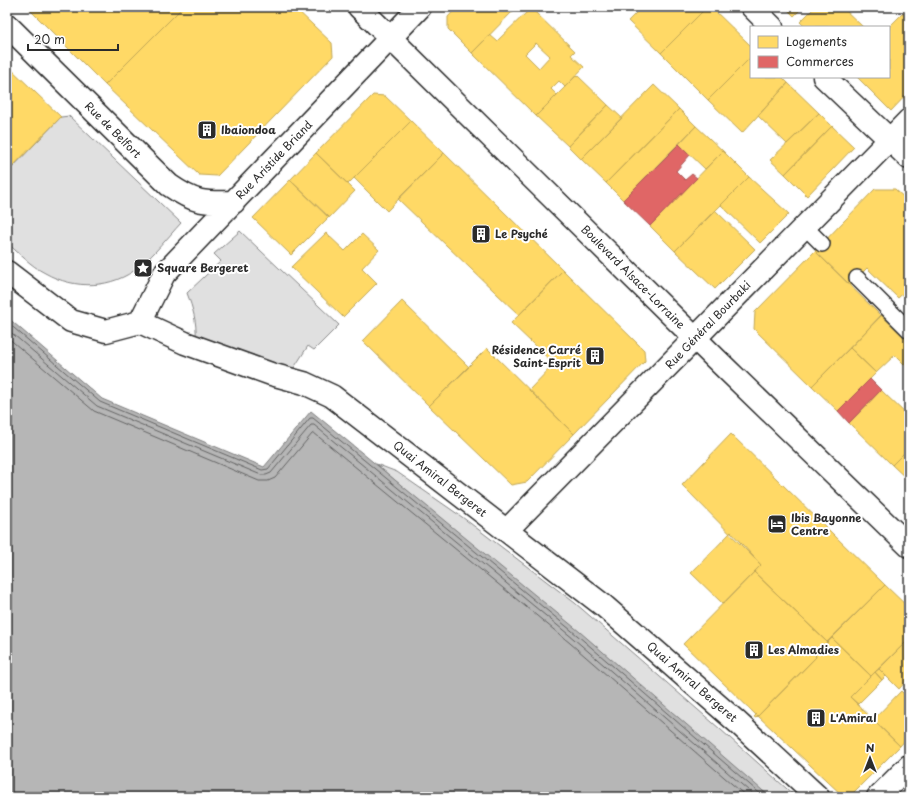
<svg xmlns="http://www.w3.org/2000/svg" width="916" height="804" viewBox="0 0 916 804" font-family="'Playpen Sans',sans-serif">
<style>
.green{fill:#e0e0e0;stroke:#868686}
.water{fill:#b6b6b6;stroke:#7e7e7e}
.homes{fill:#ffd966;stroke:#bfa554;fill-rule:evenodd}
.shops{fill:#e06666;stroke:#aa5454}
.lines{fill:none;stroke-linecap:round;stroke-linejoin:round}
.shore{stroke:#636363;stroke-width:1}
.lane-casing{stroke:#2b2b2b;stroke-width:18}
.street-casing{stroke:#2b2b2b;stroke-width:25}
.secondary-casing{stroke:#2b2b2b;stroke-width:25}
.lane{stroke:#fff;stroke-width:15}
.street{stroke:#fff;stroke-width:22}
.secondary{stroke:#fff;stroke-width:22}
.labels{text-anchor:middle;stroke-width:4;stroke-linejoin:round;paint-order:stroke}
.street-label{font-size:11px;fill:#2b2b2b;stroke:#fff}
.poi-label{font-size:11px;font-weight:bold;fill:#2b2b2b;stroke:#fff;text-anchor:start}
</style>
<rect width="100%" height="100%" fill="#fff"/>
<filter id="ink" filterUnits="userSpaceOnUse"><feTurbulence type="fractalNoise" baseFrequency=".025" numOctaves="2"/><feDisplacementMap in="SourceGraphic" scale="8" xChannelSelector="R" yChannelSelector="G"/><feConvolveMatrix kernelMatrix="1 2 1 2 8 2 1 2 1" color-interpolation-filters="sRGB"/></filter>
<g filter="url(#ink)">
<path class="green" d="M 69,116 L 181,223 C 168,237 155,254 139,267 C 112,289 75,290 45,273 C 31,266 19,253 7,243 L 7,173 L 61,117 Z
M 240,231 L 339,325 L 314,350 L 308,346 L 292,371 L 196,339 C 197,322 193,309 187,293 L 221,261 L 214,254 Z
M 376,464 L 397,472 L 462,517 L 575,603 L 720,729 L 796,797 L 766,797 Z"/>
<path class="water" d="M 7,317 L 102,399 L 264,467 L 311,411 L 580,632 L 770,797 L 7,797 Z"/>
<path class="homes" d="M 27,7 L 183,7 L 105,85 Z
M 183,7 L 294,7 L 332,43 L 333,56 L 217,176 L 199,175 L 105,85 Z
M 457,7 L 508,7 L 513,11 L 472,53 L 448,29 L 448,17 Z
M 508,7 L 517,7 L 513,11 Z
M 642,7 L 707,7 L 661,53 L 628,21 Z
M 707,7 L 711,7 L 751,46 L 751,57 L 708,100 L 661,53 Z
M 785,7 L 803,7 L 794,16 Z
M 815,7 L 842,7 L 863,27 L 805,27 L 800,22 Z
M 909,7 L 909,92 L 891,111 L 857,77 L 889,77 L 889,27 Z
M 531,8 L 575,51 L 571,55 L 584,67 L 565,87 L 559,81 L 551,89 L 557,95 L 536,116 L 472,53 L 490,35 L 497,41 ZM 536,43 L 550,56 L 539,68 L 525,54 Z
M 751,57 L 751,77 L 782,77 L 788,83 L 742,133 L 708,100 Z
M 7,65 L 61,117 L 8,171 L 7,169 Z
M 577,75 L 608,105 L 568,146 L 536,116 Z
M 788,83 L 819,113 L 787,144 L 758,116 Z
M 654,85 L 679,109 L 606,183 L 581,159 Z
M 373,95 L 385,96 L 411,121 L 348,184 L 316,153 Z
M 608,105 L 622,118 L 581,159 L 568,146 Z
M 679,109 L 696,126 L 623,200 L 606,183 Z
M 819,113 L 832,126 L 785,174 L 770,160 Z
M 411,121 L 444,153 L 387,211 L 354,178 Z
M 696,126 L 723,151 L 705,169 L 679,144 Z
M 832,126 L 854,147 L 807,196 L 785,174 Z
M 723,151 L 749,177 L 675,251 L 650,226 Z
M 316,153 L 355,191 L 329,218 L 290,180 Z
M 444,153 L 563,270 L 519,315 L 398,199 Z
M 749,177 L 789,214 L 760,243 L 721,205 Z
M 290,180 L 329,217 L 291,255 L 253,218 Z
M 875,189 L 895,189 L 909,202 L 909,288 L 898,298 L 867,268 L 850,285 L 815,251 Z
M 715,210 L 755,249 L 715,289 L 675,251 Z
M 326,233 L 345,251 L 362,234 L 379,250 L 362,268 L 377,283 L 343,317 L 291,267 Z
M 815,251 L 881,316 L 812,386 L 754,329 L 755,312 Z
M 563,270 L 644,350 L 645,361 L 574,434 L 529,390 L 554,364 L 511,323 Z
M 402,301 L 469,367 L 429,406 L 363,341 Z
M 881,315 L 909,342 L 909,369 L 895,355 L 876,373 L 850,348 Z
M 487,348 L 574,434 L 527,482 L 511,485 L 429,406 Z
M 850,348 L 876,373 L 838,411 L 812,386 Z
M 881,390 L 909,417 L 909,448 L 892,465 L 849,423 Z
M 731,434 L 885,585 L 827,642 L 754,572 L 761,565 L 682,485 Z
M 909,448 L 909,481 L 892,465 Z
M 731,532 L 761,565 L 723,604 L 691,573 Z
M 754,572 L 827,642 L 815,655 L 816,657 L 756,718 L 754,717 L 756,715 L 683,644 Z
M 885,585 L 909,608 L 909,639 L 871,676 L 832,638 Z
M 832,638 L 871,676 L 850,697 L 900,746 L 849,797 L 844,797 L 758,716 L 816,657 L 815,655 Z
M 909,639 L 909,678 L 899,689 L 879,669 Z
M 879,669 L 886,676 L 882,680 L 875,672 Z
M 875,672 L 882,680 L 858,704 L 850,697 Z
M 901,691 L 909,699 L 909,736 L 900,746 L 873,720 Z"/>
<path class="shops" d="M 679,144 L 690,155 L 676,171 L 685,180 L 692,174 L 697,178 L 650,226 L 623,200 Z
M 870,379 L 881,390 L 849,423 L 838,411 Z"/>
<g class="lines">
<path class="shore" d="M 7,322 L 100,402 L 262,470 L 268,469 L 310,418 L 313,418 L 577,635 L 764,797
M 7,329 L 97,406 L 261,475 L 266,475 L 271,473 L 311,425 L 314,425 L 574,639 L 756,797
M 7,337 L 94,411 L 259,481 L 268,481 L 275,478 L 312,434 L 314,433 L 570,643 L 747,797"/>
<defs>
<path id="lane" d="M 805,227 L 822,244
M 857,278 L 909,330"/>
<path id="street" d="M 752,7 L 772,27
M 7,25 L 169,185 C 195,203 203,203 234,202
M 824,77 L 909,158
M 7,272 L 71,321 L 106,331 L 140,322 L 185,343 L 271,374 L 304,383 L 332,396 L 604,606 L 737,722 L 818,797
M 140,322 L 164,274 L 420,7
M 507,530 L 909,120
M 878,797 L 909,766"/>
<path id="secondary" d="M 359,7 L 715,358 L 909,546"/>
</defs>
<use href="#lane" class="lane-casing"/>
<use href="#street" class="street-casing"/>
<use href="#secondary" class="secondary-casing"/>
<use href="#lane" class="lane"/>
<use href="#street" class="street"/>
<use href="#secondary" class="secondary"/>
</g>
</g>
<defs>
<symbol id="building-square" viewBox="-11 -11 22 22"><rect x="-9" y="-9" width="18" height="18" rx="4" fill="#2b2b2b" stroke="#fff"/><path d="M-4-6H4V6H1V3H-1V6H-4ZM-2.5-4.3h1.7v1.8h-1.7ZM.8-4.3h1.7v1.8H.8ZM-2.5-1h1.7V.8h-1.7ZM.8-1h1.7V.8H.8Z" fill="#fff"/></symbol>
<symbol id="sight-square" viewBox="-11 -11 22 22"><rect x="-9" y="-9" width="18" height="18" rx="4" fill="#2b2b2b" stroke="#fff"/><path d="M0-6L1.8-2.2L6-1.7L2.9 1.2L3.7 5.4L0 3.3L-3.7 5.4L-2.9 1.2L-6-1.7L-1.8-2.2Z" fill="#fff"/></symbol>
<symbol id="hotel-square" viewBox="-11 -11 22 22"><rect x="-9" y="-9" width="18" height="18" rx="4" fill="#2b2b2b" stroke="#fff"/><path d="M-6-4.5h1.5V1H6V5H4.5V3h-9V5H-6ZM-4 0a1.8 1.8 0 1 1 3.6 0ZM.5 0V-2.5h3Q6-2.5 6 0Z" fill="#fff"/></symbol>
</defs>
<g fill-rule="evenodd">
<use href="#building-square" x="196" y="119" width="22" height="22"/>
<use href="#building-square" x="470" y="223" width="22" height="22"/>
<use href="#sight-square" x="132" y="257" width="22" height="22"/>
<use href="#building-square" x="584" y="345" width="22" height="22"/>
<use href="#hotel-square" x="766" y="513" width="22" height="22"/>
<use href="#building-square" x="743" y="639" width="22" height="22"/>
<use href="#building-square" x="805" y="707" width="22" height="22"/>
</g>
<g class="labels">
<g class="street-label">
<text transform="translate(113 130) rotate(45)" y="4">Rue de Belfort</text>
<text transform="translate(274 160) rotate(-46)" y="4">Rue Aristide Briand</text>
<text transform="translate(633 277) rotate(45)" y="4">Boulevard Alsace-Lorraine</text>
<text transform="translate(708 325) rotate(-46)" y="4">Rue Général Bourbaki</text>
<text transform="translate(440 479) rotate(38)" y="4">Quai Amiral Bergeret</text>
<text transform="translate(692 682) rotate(41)" y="4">Quai Amiral Bergeret</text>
</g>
<g class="poi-label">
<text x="221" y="134">Ibaiondoa</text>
<text x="495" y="238">Le Psyché</text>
<text x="157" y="272">Square Bergeret</text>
<text x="581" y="354" text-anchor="end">Résidence Carré<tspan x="581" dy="13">Saint-Esprit</tspan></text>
<text x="791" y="522">Ibis Bayonne<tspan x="791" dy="13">Centre</tspan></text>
<text x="768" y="654">Les Almadies</text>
<text x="830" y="722">L'Amiral</text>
</g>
</g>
<rect width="916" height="804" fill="none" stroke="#fff" stroke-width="24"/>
<rect x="12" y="12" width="892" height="780" fill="none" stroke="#2b2b2b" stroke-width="1.5" filter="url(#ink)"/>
<rect x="750" y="26" width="140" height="52" fill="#ffffff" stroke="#aaaaaa"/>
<rect x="758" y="36" width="20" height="12" fill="#ffd966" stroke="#aaaaaa"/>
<text x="786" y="46" font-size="12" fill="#2b2b2b">Logements</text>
<rect x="758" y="56" width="20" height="12" fill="#e06666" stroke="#aaaaaa"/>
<text x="786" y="66" font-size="12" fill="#2b2b2b">Commerces</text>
<g transform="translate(870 758)" stroke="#ffffff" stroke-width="3" paint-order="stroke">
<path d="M0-3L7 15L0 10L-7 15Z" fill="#2b2b2b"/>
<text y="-6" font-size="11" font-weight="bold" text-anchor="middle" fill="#2b2b2b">N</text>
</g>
<path d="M28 44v6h90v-6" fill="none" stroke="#2b2b2b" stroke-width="2"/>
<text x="34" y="44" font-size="12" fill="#2b2b2b" stroke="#ffffff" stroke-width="3" paint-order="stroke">20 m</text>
</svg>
